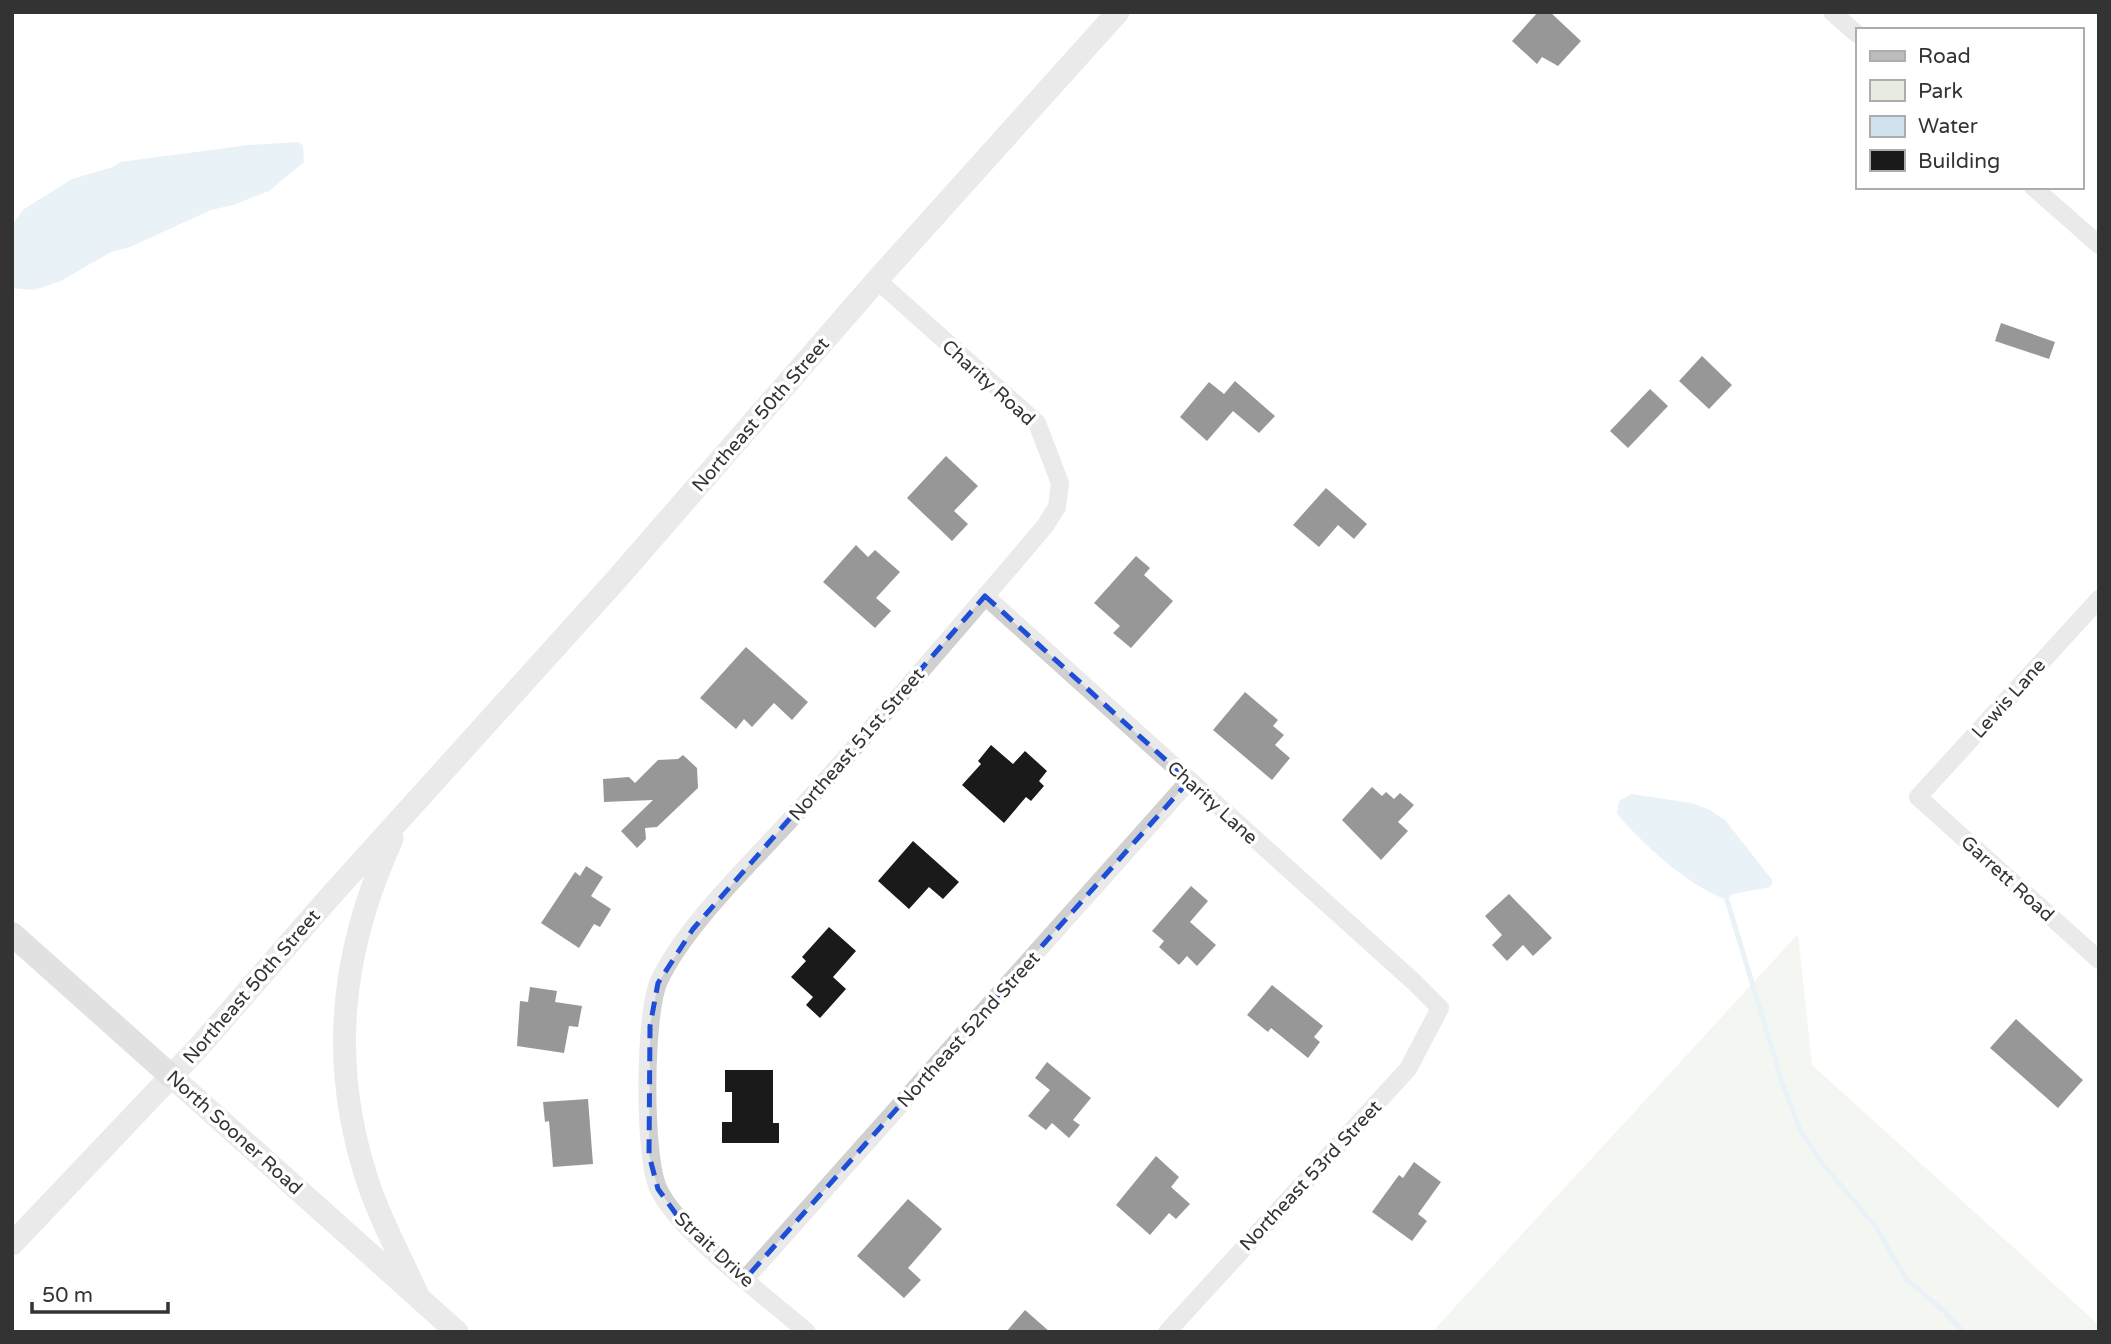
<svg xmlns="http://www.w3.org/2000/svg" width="2111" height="1344" viewBox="0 0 2111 1344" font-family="'Varela Round',sans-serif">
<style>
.green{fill:#e6ecdf}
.water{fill:#cfe2ee}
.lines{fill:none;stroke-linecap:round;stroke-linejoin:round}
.stream{stroke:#cfe2ee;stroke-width:5}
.building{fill:#1a1a1a}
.minor{stroke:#d0d0d0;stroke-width:18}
.tertiary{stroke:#d0d0d0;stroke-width:23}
.secondary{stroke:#bdbdbd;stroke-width:24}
.marked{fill:none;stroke:#1d4ed8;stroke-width:5;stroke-dasharray:14 9;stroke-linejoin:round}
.labels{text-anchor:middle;stroke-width:7;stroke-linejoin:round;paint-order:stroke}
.street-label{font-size:19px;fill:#333;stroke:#fff}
</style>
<rect width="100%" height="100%" fill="#fff"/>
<path class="green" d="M 1798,934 L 1812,1065 L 2099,1325 L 2099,1332 L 1432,1332 Z"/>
<path class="water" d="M 297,142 L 303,145 L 304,162 L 269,191 L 233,205 L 211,210 L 130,247 L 111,252 L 59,282 L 34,290 L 12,288 L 12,225 L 24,209 L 72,179 L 113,167 L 120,162 L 248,145 Z
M 1632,794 L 1691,803 L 1708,809 L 1725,820 L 1773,881 L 1770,887 L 1733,894 L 1727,900 C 1688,886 1644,845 1617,814 L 1619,801 Z"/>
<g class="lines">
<path class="stream" d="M 1727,900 L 1783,1085 L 1800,1130 L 1821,1162 L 1876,1227 L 1906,1279 L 1945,1312 L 1963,1332"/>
</g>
<path class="building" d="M 1538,12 L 1550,12 L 1581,41 L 1558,66 L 1542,57 L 1537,64 L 1512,41 Z
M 2001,323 L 2055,342 L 2049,359 L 1995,341 Z
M 1702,356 L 1732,385 L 1709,409 L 1679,381 Z
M 1235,381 L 1275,416 L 1259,433 L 1233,411 L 1207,441 L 1180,417 L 1209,382 L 1224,394 Z
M 1650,389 L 1668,406 L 1628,448 L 1610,431 Z
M 946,456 L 978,486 L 954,511 L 968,524 L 952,541 L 907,498 Z
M 1326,488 L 1367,524 L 1354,539 L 1338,525 L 1319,547 L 1293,525 Z
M 856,545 L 868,557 L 875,550 L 900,572 L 876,598 L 891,611 L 875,628 L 823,582 Z
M 1136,556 L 1150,568 L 1144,575 L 1173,601 L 1131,648 L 1113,633 L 1120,626 L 1094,603 Z
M 746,647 L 808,702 L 792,720 L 774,703 L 752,727 L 744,719 L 736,729 L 700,698 Z
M 1245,692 L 1278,720 L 1273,726 L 1284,735 L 1275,745 L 1290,758 L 1272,780 L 1213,730 Z
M 991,745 L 1013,764 L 1025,751 L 1047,771 L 1039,781 L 1044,786 L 1031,801 L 1026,797 L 1004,823 L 962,785 L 981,764 L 978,761 Z
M 683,755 L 697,768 L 698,788 L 657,827 L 645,828 L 646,839 L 637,848 L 621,831 L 653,800 L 604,802 L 603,779 L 629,777 L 635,783 L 658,760 L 678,759 Z
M 1372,787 L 1382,796 L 1386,792 L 1394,799 L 1400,793 L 1414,805 L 1398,822 L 1408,831 L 1381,860 L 1342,820 Z
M 913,841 L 959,882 L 943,899 L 929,887 L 909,909 L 878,881 Z
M 586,866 L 603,877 L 591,896 L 611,909 L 600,927 L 594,924 L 579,948 L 541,923 L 575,872 L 580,876 Z
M 1191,886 L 1208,901 L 1190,922 L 1216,945 L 1197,966 L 1187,956 L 1179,965 L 1159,947 L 1164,941 L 1152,931 Z
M 1509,894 L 1552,938 L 1533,956 L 1523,945 L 1507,961 L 1492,945 L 1502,935 L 1485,916 Z
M 829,927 L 856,951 L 833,977 L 846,989 L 820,1018 L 806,1005 L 813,997 L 791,977 L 806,961 L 802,957 Z
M 1272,985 L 1323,1026 L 1314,1037 L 1320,1042 L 1308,1058 L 1271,1028 L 1268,1032 L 1247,1015 Z
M 530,987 L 557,991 L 555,1002 L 582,1006 L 578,1027 L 569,1026 L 564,1053 L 517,1046 L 520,1001 L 528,1002 Z
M 2016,1019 L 2083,1080 L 2058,1108 L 1990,1048 Z
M 1047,1062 L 1091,1098 L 1073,1120 L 1080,1125 L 1069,1138 L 1052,1123 L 1046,1130 L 1028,1116 L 1050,1090 L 1035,1078 Z
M 725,1070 L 773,1070 L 773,1123 L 779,1123 L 779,1143 L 722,1143 L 722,1122 L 732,1122 L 732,1092 L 725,1092 Z
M 588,1099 L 593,1164 L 553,1167 L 549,1121 L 545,1122 L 543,1102 Z
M 1156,1156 L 1179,1177 L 1171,1187 L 1190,1204 L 1176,1219 L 1169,1213 L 1150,1235 L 1116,1205 Z
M 1414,1162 L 1441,1182 L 1418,1214 L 1427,1221 L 1412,1241 L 1372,1212 L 1399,1175 L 1403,1178 Z
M 908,1199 L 942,1229 L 908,1268 L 921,1280 L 904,1298 L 857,1256 Z
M 1025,1310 L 1050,1332 L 1006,1332 Z"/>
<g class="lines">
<path class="minor" d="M 1832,12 L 1857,34
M 2033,187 L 2099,245
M 985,596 L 1413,981 L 1440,1008 L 1408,1069 L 1167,1332
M 2099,599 L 1918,797 L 2099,960
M 746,1278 L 1189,781
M 807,1332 C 768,1298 680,1233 659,1190 C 643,1158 644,1014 659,981 C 687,922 755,860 799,810 C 882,717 964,622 1045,526 L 1057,507 L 1060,483 L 1037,423 L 877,280"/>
<path class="tertiary" d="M 392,839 C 339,955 328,1069 371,1191 C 384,1227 403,1262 419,1298
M 171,1076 L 457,1332
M 12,1244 L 198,1048 L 327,900 L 616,580 L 877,280 L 1118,12"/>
<path class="secondary" d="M 12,934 L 171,1076"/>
</g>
<path d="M0 0H2111V1344H0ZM 985,596 L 1189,781 L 746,1278 L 681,1221 L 658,1189 L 649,1155 L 650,1026 L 658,983 L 693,929 Z" fill="#fff" fill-opacity=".55" fill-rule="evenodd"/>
<path class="marked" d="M 985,596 L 1189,781 L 746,1278 L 681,1221 L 658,1189 L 649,1155 L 650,1026 L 658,983 L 693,929 Z"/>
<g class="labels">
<g class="street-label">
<text transform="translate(989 382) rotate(42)" y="7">Charity Road</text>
<text transform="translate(760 414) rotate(-49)" y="7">Northeast 50th Street</text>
<text transform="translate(2008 698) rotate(-48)" y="7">Lewis Lane</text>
<text transform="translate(856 744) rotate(-49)" y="7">Northeast 51st Street</text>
<text transform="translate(1213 802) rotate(42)" y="7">Charity Lane</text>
<text transform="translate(2008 878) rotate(42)" y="7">Garrett Road</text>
<text transform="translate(251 986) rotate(-49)" y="7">Northeast 50th Street</text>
<text transform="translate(968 1029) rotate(-48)" y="7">Northeast 52nd Street</text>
<text transform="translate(235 1132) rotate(42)" y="7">North Sooner Road</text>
<text transform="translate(1310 1175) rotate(-47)" y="7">Northeast 53rd Street</text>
<text transform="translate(715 1249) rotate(43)" y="7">Strait Drive</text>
</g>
</g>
<rect width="2111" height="1344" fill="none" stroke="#333333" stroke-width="28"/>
<rect x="1856" y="28" width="228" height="161" fill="#ffffff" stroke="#adadad" stroke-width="2"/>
<rect x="1870" y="51" width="35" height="10" fill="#bdbdbd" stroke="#adadad" stroke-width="2"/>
<text x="1918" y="63" font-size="21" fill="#333333">Road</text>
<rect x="1870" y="80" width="35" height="21" fill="#e6ecdf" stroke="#adadad" stroke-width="2"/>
<text x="1918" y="98" font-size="21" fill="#333333">Park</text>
<rect x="1870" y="116" width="35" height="21" fill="#cfe2ee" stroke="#adadad" stroke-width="2"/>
<text x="1918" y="133" font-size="21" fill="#333333">Water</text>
<rect x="1870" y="150" width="35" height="21" fill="#1a1a1a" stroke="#adadad" stroke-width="2"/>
<text x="1918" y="168" font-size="21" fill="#333333">Building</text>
<path d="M32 1302v10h136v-10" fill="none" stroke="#333333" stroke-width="3.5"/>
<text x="42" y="1302" font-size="21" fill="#333333" stroke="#ffffff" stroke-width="5" paint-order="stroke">50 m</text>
</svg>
